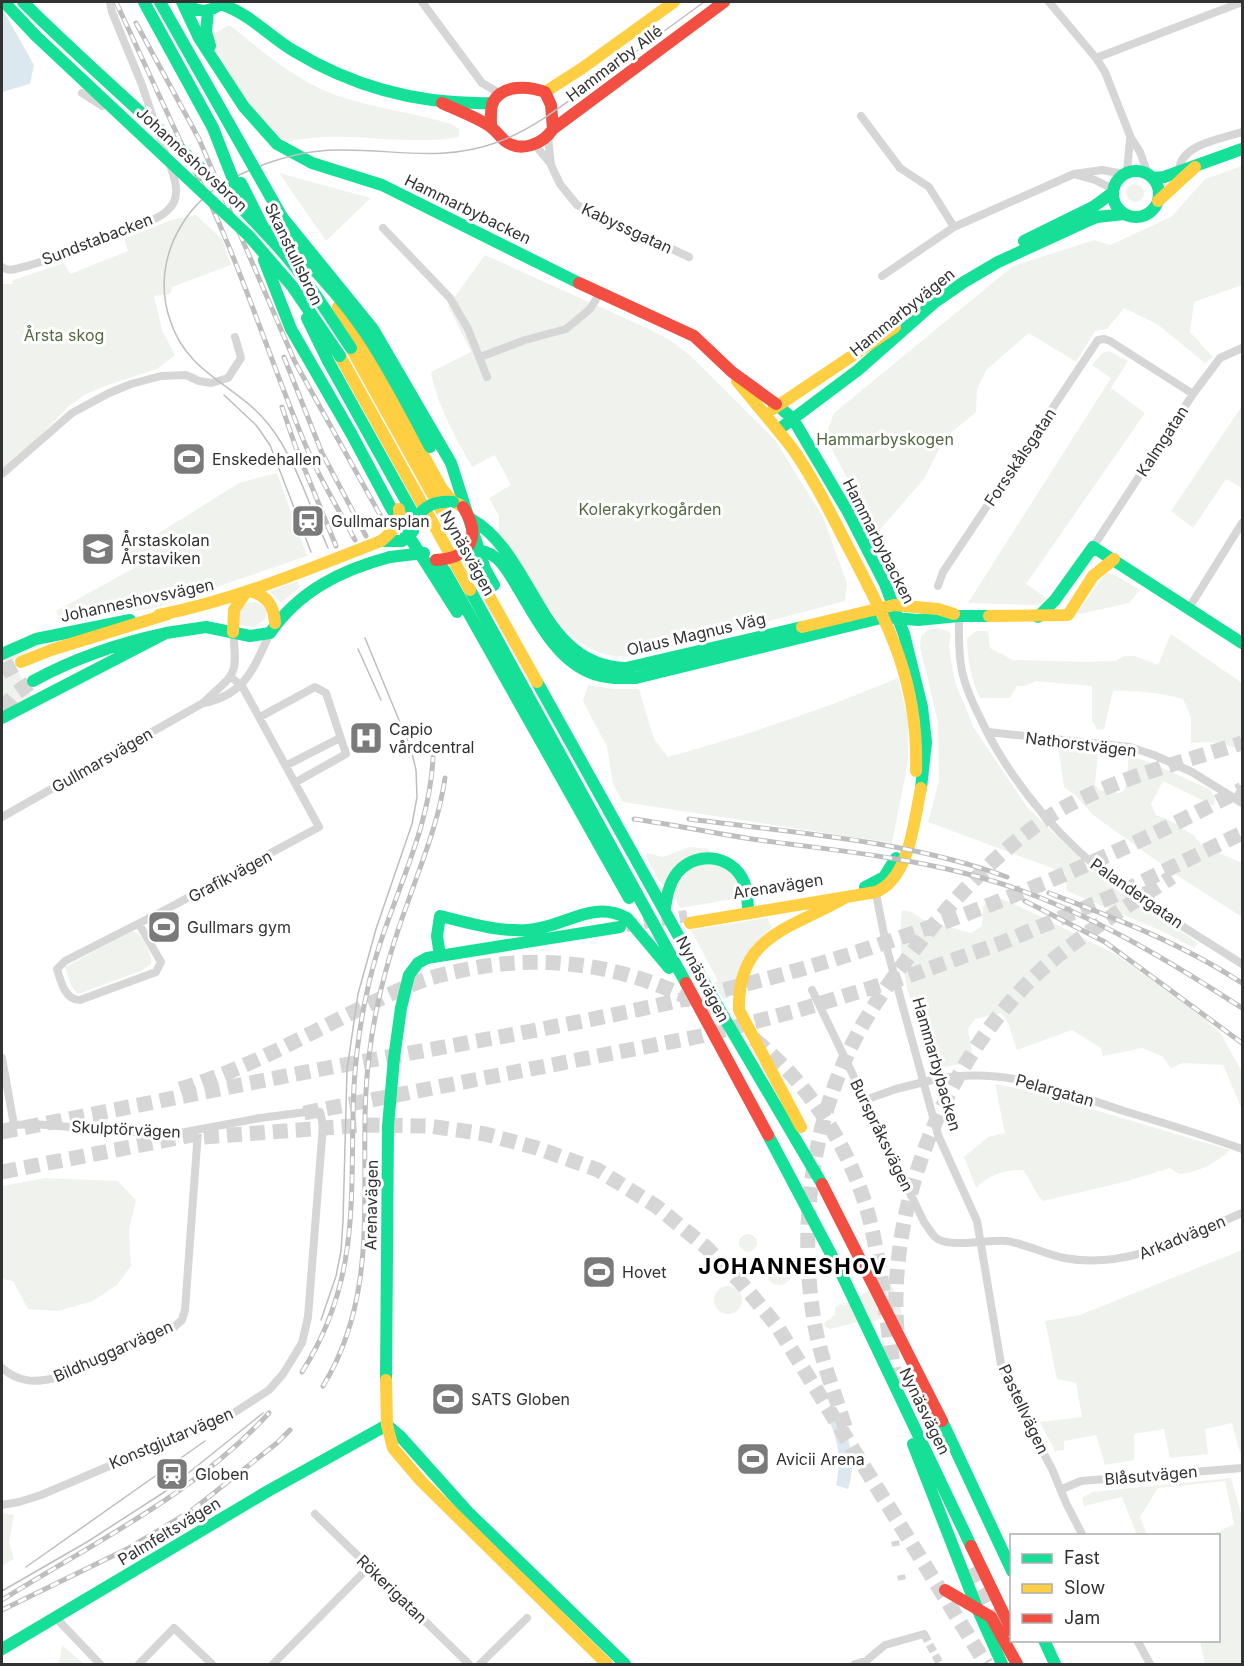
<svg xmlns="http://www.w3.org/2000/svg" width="1244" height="1666" viewBox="0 0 1244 1666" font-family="Inter,sans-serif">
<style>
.green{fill:#f0f3ed}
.water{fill:#dce8ef}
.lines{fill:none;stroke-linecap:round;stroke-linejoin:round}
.street-tunnel{stroke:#d6d6d6;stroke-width:8;stroke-dasharray:8 4;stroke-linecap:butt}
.secondary-tunnel{stroke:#d6d6d6;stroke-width:12;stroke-dasharray:12 6;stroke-linecap:butt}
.highway-tunnel{stroke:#d6d6d6;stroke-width:15;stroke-dasharray:15 8;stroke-linecap:butt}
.street{stroke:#d6d6d6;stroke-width:8}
.fast{stroke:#16e098;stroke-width:12}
.slow{stroke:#ffcf43;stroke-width:12}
.jam{stroke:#f24e42;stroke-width:12}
.tram{stroke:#bebebe;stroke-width:1.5}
.rail-casing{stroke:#bebebe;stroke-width:5}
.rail{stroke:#fff;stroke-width:3;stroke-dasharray:9;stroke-linecap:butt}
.street-bridge{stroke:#d6d6d6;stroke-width:8}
.fast-bridge{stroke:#16e098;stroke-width:12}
.slow-bridge{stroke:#ffcf43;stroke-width:12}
.jam-bridge{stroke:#f24e42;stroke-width:12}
.labels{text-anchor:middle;stroke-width:6;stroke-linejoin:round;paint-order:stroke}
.street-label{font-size:16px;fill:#323232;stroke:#fff}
.park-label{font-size:16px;fill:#546943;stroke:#fff}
.poi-label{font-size:16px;fill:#323232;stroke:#fff;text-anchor:start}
.district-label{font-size:22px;font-weight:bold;letter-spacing:1.5px;fill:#000;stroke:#fff}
</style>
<rect width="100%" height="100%" fill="#fff"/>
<path class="green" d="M 227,26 L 231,26 C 258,48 286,72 317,87 C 354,106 410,111 451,124 L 459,129 L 459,137 C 402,147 343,128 286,142 L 247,104 L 212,41 L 211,36 Z
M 1242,166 L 1242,285 L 1194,302 L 1190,332 L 1213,357 L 1205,363 L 1157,324 L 1124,308 L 1107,329 L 1095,331 L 1076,362 L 1029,333 L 986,370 L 977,389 L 976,412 L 944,439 L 924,479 L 877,533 L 825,437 L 834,413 L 1013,266 L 1094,240 L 1110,245 L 1171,217 L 1205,179 Z
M 279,173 L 371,198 L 326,241 Z
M1126 193a9 9 0 1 1 18 0a9 9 0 1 1-18 0Z
M 196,215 L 222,239 L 231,265 L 172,287 L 170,294 L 154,296 L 162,330 L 175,355 L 157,369 L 105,386 L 84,395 L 68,407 L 29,447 L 2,470 L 2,278 L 3,284 L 12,284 L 13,280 L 64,263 L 70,274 L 128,251 L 124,239 L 171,220 Z
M 485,255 L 649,329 L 670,340 L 691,356 L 775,440 L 823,517 L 847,583 L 845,601 L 642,655 C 622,658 602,657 584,645 C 553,626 520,563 499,531 L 499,516 L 489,498 L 511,485 L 495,455 L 472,467 C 455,436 438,408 431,372 L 471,352 L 448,306 Z
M 1109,351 L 1128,361 L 1111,388 L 1145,413 L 1026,584 L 1048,599 L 1037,605 L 968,603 L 1111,378 L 1092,365 L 1102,353 Z
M 1242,406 L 1242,488 L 1226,479 L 1193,528 L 1171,511 Z
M 277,473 L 307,556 L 155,608 L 60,621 L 56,611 L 138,566 L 130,551 L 239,483 Z
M 1106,573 L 1115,575 L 1140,590 L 1129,603 L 1080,614 L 1077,613 Z
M 298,581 L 300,587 L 281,603 L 270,591 Z
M 257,602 L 263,606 L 267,611 L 265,619 L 254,627 L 240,625 L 237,619 C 239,608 245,601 257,602 Z
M 937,628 L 949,631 L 951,636 L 949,645 L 951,660 L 955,682 L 974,728 L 1027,807 L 1089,867 L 1115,888 L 1198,943 L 1194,948 L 1164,932 L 1067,891 L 1065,873 L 928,822 L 939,781 L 938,722 L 920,647 L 921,636 L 928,630 Z
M 976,631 L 988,631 L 990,648 L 1013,660 L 1086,662 L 1115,661 L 1125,656 L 1134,656 L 1158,665 L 1171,634 L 1242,683 L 1242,751 C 1224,743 1210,741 1191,743 L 1191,717 L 1183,699 C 1160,693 1137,690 1113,691 L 1104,729 L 1097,730 L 1092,720 L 1092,686 L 1036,681 L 1025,686 L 1017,686 L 1010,698 L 980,698 C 970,676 968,662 967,638 Z
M 40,645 L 12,661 L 33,698 L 2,713 L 2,660 L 23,650 Z
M 898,678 L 908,721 L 908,762 L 892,843 L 623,802 L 613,784 L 607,747 L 583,701 L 588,685 L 613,689 L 639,689 L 654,739 L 668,757 C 746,735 823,710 898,678 Z
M 1058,747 L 1098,752 L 1095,785 L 1099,790 L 1120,793 L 1125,790 L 1129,755 L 1154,764 L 1211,790 L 1215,799 L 1214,806 L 1163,781 L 1151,804 L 1156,815 L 1173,822 L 1193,835 L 1202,845 L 1242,863 L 1242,917 L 1175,874 L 1093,815 L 1075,795 L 1064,787 Z
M 690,847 L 709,849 L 710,853 L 664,885 L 659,881 L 646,857 L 647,853 L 663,857 Z
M 704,863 L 725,867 L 737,880 L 739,898 L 680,908 L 675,898 L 674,890 L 688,871 Z
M 990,897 L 1002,899 L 1038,915 L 1115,954 L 1195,1010 L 1221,1034 L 1242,1072 L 1242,1109 L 1223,1065 L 1183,1063 L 1171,1068 L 1162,1056 L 1142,1048 L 1103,1056 L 1101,1048 L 1072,1030 L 1017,1050 L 1008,1023 L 1001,1013 L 975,1019 L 968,1029 L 974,1062 L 930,1069 C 916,1017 894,964 902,910 L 912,912 L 924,920 L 971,933 L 982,926 L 983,907 Z
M 767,918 L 772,927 L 763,935 L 732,990 L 729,998 L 723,999 L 714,983 L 718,981 L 691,930 Z
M 132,931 L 138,933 C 144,941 153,954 151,964 L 141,971 L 78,994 L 71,986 L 65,967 Z
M 995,1084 L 1031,1091 L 1230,1150 C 1218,1162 1197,1173 1179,1174 L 1170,1168 L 1124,1182 L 1043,1201 C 1034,1192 1031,1180 1023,1170 C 1004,1170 989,1175 976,1188 L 964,1157 L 988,1137 L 1005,1133 Z
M 45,1178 L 118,1181 L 136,1200 L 129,1230 L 131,1266 L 117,1285 L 93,1301 L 58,1311 L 28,1309 L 13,1281 L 2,1279 L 2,1186 Z
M739 1243a9 9 0 1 1 18 0a9 9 0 1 1-18 0Z
M 1242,1250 L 1242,1453 L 1240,1453 L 1232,1423 L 1205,1429 L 1208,1454 L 1170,1458 L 1164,1429 L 1134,1434 L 1134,1460 L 1105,1465 L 1096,1435 L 1064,1441 L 1064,1450 L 1055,1451 L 1040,1422 L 1082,1417 L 1076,1383 L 1057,1379 L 1045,1321 L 1080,1315 Z
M767 1273a12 12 0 1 1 24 0a12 12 0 1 1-24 0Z
M 886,1282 L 891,1283 L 901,1310 L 901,1314 L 898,1317 L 893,1315 L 863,1324 L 858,1322 L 830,1329 L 824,1326 L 825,1322 L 835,1315 L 835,1308 L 839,1304 L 846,1305 C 860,1291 871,1293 886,1282 Z
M714 1300a14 14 0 1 1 28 0a14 14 0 1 1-28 0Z
M 1231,1478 L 1242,1517 L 1242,1664 L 1205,1664 L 1200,1641 L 1218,1640 L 1218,1536 L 1211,1535 L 1234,1524 L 1225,1481 L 1158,1488 L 1140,1517 L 1147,1535 L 1137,1535 L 1122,1497 L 1084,1506 L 1082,1498 L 1092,1492 Z
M 2,1513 L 14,1515 L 9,1543 L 14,1559 L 2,1566 Z
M 62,1645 L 84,1664 L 57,1664 L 60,1659 Z"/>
<path class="water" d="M 2,8 L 34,65 L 30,84 L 2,92 Z
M 840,1418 C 851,1442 856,1464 848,1489 L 836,1485 C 841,1462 839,1441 829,1421 Z"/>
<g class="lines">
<path class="street-tunnel" d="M 895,1541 L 896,1546
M 901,1575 L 902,1580
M 924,1634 L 940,1664"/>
<path class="secondary-tunnel" d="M 626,926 L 687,916"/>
<path class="highway-tunnel" d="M 2,672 L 21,662
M 2,709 L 16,693 L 33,681
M 754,1039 C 815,1089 859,1161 874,1239 C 884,1286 888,1335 896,1383
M 180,1089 C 262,1065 333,1018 411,985 C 429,977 449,973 468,969 C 559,951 650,970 727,1020
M 304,1113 L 701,1036 L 799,1010 L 900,979 L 1001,943 L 1113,896 L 1242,833
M 2,1132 C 110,1111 218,1089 327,1068 C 497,1037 670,1010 835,959 C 976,915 1113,858 1242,789
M 204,1137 L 365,1125 L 429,1126 L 485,1134 L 537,1148 L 598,1170 L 656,1206 L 707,1248 L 744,1286 L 777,1326 L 986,1664
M 2,1172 L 213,1131
M 897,1330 C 887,1200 950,1049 1049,963 C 1087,931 1130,904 1172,877
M 845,1427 C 834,1390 818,1352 813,1314 C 800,1226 811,1132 849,1051 C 868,1010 896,973 924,937 C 960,891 1015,834 1067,806 C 1123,776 1183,762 1242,743
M 968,1570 L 996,1623"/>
<path class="street" d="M 110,2 L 112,12 L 142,85 L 165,153
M 422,2 L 482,83 L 501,94
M 1049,2 L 1096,58 L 1105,72 L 1131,138 L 1140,152 L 1148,174
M 1096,58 L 1242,2
M 82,93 L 102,106
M 861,116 L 900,168 L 929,187 L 954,227
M 548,137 L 551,165 L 560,184 L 577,205 L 689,257
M 535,145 L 551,164
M 1179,170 C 1181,144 1221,139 1242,132
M 1127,172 L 1130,139
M 1077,175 L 1095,180 L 1113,189
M 383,228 L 450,298 L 468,329 L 487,377
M 2,267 C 7,271 13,270 19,268 C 51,261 81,246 112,235 C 129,228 153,223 167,211 C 181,199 176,182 171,168
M 882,276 L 954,227 L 1074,174 L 1102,170 L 1124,174
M 480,357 L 525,340 L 566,329 L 590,309 L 600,293
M 2,474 L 72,413 L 109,393 L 131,384 L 161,376 L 186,375 L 199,381 L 211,383 L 228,378 L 241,358 L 235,337
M 1093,547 L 1193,394 L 1220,358 L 1242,348
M 938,586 L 943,572 L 1098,340 L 1104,339 L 1110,341 L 1193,394
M 1189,608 L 1242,523
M 959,616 C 959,634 958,653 962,671 C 967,694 978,713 988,734 C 1018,790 1064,844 1116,882 C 1156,911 1200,937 1242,964
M 204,703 C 246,694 253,669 270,633
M 260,717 L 315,687 L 326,693 L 346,754 L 296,782
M 988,732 L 1130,747 L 1154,755 L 1192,772 L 1242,803
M 287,765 L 340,738
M 1236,798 L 1242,789
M 2,817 L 203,703 C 235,672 238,679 233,632
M 875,889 L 887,949 L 938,1135 L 977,1221 L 1001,1364 L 1023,1415 L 1052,1469 L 1066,1503 L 1083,1536
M 139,924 L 161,962 L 156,972 L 80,1000 C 65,1000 61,982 57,969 L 65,961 L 167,909 L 319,827 L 247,695 L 242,686 L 232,678
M 812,990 L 924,1222 C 928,1227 931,1233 935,1237 C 947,1249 990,1239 1007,1241 C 1026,1244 1044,1254 1064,1258 C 1128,1270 1186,1237 1242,1213
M 2,1058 L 14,1125
M 932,1080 C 1001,1065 1060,1090 1124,1111 C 1164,1123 1204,1135 1242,1149
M 865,1100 L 896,1089
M 2,1128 L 14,1125 L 33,1124 L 132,1132 L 180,1133 L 260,1118 L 314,1111 L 320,1112 L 323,1125 L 308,1317 L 302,1343 L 283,1374 L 269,1390 L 232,1414 L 41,1495 L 19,1502 L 2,1505
M 2,1368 C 18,1382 34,1383 55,1378 L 173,1328 L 182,1320 L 185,1310 L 198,1131
M 1062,1489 L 1081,1481 L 1242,1468
M 315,1514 L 469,1664
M 56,1618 L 100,1664
M 1137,1640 L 1150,1664
M 139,1664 L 174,1628 L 212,1664
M 273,1664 L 369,1567
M 480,1664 L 527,1618
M 855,1664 L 866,1661 L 885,1645 L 924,1634"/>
<path class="fast" d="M 144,2 L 213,128
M 182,2 C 196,12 209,15 222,2
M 183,4 L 199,38 L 244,107 L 277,144 L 312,163 L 382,185 L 579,283
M 221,4 C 250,14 269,36 294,51 C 355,88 423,105 493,103
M 208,11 L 206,32 L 210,46
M1113 194a23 23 0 1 1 46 0a23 23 0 1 1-46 0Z
M 1153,178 L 1164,177 L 1242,149
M 282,217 L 373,329 L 451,463 L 485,569 L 494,585
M 1024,241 L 1093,207 L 1112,193
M 328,361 L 411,510 L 414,522 L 413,530
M 776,404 L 793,419 L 848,512 L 885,584 L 904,634 L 922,707 L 926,742 L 921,788
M 778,430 L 858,370 L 935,302 L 964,282 L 998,262 L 1085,222 L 1097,217 L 1124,214
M 351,433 L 391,508 L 457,612
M 471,519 C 535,555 538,666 626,668 L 802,627
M 436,560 L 445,571 L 629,898
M 518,588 C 537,619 557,662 594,674 C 608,679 622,678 636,678 L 885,617 L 918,620 L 959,616 L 989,616
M 470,590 L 686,983
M 1038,617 L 1055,600 L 1093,547 L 1242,643
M 2,654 L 36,639 L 130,620
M 33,681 C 75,658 119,643 166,633
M 537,682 L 722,1014 L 822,1184
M 2,718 L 166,633 L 206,627 L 250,636 L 270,633 C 299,591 341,570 390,557
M 865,887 L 884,877 L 896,858
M 665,908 C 667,895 669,884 677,873 C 698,848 738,856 746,888 C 748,894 747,901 748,907
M 440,956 L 437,936 L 440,916 C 469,923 498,932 528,930 C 564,928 591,899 627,918 L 669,968
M 768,1135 L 842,1275 L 971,1546
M 386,1380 L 388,1126 L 394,1058 L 401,1008 L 409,975 L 418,963 L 427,958 L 620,927
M 942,1421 L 1012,1571
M 387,1425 L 400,1436 L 468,1512 L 625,1664
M 913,1444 L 977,1608 L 1002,1664
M 1044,1640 L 1055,1664
M 2,1649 L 268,1491 L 387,1425"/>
<path class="slow" d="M 545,92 L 581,69 L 674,2
M 1158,201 L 1195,167
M 338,307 L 360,341 L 442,489 L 453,502 L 460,505
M 351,348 L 537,682
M 340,356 L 470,590
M 737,381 C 755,403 774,425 792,448 C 812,476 830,512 846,543 C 887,622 919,679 916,771
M 773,409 L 895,327
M 248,591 C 266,594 274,605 275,623
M 159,615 C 236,600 308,569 381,541
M 989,616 L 1068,615 L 1093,576 L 1114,559
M 802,627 L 894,605 L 938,609 L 954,614
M 233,632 L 234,610 L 246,592
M 21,662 L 51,650 L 168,614
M 690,923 L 876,892 C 910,878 914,820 921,788
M 801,1127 L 739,1010 C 737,934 792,929 846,897
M 386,1380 L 387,1425 L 393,1448 L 421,1481 L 607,1664"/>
<path class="jam" d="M 442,103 C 457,110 474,116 488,125 C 495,129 499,136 505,141 C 521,153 543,144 553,129 L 724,2
M 491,126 C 491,118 490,109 493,102 C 503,84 529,86 545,92 L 551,105 L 553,129
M 579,283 L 694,336 L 732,372 L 776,404
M 686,983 L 768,1135
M 822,1184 L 942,1421
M 971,1546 L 1012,1631
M 945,1590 L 991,1617 L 1017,1664"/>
<path class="tram" d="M 224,395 L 256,425 L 270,445 L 311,552
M 328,548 C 310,508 296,459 269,425 C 236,383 188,376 170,320 C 159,288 164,254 181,226 C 194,203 216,186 239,175 C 271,160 303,150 338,150 C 396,149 440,163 498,142 C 535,128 566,103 597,80 C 633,54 668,28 704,2
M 358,649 L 381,700
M 321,1320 L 336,1276 L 341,1251 L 343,1221 L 347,1070 L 358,994 L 376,929 L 412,824 L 417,797 L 416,770 L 411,749 L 365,638
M 26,1567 L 205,1441
M 2,1591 L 87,1542 L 166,1491 L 263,1413"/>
<defs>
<path id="rail" d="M 116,2 L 189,160 C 238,253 267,355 308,451 C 321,481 339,510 355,540
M 136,23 L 199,139 L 295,362 L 384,522
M 284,357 L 322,453 L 366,536
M 282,407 L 296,448 L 336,546
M 634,819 C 676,825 717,834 759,840 C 839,851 919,858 996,882 C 1085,910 1165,958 1242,1008
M 689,819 C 795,833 906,840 1007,877
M 1049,893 C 1117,919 1181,943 1242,983
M 1025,901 L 1105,942 L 1242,1043
M 302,1372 C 363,1276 349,1193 354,1086 C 356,1054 360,1023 367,992 C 383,912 430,838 433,757
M 323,1386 C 386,1284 355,1169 369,1057 C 375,1003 390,950 409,899 C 423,859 439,820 445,778
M 2,1600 C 93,1543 195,1494 269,1413
M 2,1610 L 129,1548 L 191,1511 L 277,1443 L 290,1430"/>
</defs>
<use href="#rail" class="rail-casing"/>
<use href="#rail" class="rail"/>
<path class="street-bridge" d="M 896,1089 L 932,1080"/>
<path class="fast-bridge" d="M 4,2 L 36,36 L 249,236 L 292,286 L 340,356
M 23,2 C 107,86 200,160 279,248 C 307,279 328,314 351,348
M 160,2 L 282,217
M 213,128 L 245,210
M 241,183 L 264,229
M 274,229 C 307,261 340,295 366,334 C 390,370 410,409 430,447
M 264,260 L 291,329 L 351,433
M 307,318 L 328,361
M 414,522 C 423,506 435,500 453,502
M 381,541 L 402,541 L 413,531
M 468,549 C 498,550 504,565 518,588
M 390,557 L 424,553"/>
<path class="slow-bridge" d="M 381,541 C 392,532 401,524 399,509"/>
<path class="jam-bridge" d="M 436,560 C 471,558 482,536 463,507"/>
</g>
<defs>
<symbol id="stadium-square" viewBox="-11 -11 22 22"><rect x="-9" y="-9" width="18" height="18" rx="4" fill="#7a7a7a" stroke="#fff"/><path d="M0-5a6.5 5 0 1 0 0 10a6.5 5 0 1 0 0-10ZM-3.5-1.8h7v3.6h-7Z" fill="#fff"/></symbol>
<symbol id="station-square" viewBox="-11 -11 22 22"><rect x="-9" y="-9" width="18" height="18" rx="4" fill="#7a7a7a" stroke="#fff"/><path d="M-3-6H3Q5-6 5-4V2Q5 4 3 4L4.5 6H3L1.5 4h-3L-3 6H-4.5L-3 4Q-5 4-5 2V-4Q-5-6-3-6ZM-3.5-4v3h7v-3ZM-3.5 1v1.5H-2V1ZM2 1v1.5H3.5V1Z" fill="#fff"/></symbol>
<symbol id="school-square" viewBox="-11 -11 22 22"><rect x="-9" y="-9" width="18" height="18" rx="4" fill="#7a7a7a" stroke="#fff"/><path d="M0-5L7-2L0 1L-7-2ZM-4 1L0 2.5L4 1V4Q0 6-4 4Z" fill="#fff"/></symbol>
<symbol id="hospital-square" viewBox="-11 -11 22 22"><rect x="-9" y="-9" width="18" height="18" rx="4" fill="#7a7a7a" stroke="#fff"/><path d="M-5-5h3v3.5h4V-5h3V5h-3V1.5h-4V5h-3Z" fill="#fff"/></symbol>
</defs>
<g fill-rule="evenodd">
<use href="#stadium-square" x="170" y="440" width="38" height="38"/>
<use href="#station-square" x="289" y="502" width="38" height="38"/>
<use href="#school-square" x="79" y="530" width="38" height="38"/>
<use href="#hospital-square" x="347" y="719" width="38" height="38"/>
<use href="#stadium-square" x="145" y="908" width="38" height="38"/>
<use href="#stadium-square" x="580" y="1253" width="38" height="38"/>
<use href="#stadium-square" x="429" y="1380" width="38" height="38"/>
<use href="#stadium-square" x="734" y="1440" width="38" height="38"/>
<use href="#station-square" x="153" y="1455" width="38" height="38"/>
</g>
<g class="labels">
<g class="street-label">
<text transform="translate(614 63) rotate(-37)" y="6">Hammarby Allé</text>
<text transform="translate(192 159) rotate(43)" y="6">Johanneshovsbron</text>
<text transform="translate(468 209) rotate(26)" y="6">Hammarbybacken</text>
<text transform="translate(627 228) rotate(25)" y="6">Kabyssgatan</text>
<text transform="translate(97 239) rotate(-21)" y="6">Sundstabacken</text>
<text transform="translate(294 254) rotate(64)" y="6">Skanstullsbron</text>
<text transform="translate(902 312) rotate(-39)" y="6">Hammarbyvägen</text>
<text transform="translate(1162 441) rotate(-57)" y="6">Kalmgatan</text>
<text transform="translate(1020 457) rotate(-56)" y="6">Forsskålsgatan</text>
<text transform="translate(879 541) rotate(63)" y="6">Hammarbybacken</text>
<text transform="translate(468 553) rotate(61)" y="6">Nynäsvägen</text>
<text transform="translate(137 600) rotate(-12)" y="6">Johanneshovsvägen</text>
<text transform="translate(696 634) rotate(-13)" y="6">Olaus Magnus Väg</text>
<text transform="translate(1081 744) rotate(7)" y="6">Nathorstvägen</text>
<text transform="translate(102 760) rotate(-30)" y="6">Gullmarsvägen</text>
<text transform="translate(230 876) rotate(-28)" y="6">Grafikvägen</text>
<text transform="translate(778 886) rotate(-9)" y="6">Arenavägen</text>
<text transform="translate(1137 893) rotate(35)" y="6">Palandergatan</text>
<text transform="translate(703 979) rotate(62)" y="6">Nynäsvägen</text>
<text transform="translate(937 1064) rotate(74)" y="6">Hammarbybacken</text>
<text transform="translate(1055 1090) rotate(16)" y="6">Pelargatan</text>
<text transform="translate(126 1129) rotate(3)" y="6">Skulptörvägen</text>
<text transform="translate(882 1135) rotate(64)" y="6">Burspråksvägen</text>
<text transform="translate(371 1205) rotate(-89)" y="6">Arenavägen</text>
<text transform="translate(1182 1237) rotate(-22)" y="6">Arkadvägen</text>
<text transform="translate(113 1351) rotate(-24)" y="6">Bildhuggarvägen</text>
<text transform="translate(1024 1409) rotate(65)" y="6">Pastellvägen</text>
<text transform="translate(925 1411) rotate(64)" y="6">Nynäsvägen</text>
<text transform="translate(171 1438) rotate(-23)" y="6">Konstgjutarvägen</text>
<text transform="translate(1151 1475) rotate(-5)" y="6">Blåsutvägen</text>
<text transform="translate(169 1531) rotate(-31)" y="6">Palmfeltsvägen</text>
<text transform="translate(392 1589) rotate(44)" y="6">Rökerigatan</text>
</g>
<g class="park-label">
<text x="64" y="341">Årsta skog</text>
<text x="885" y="445">Hammarbyskogen</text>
<text x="650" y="515">Kolerakyrkogården</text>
</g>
<g class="poi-label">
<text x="212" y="465">Enskedehallen</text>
<text x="331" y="527">Gullmarsplan</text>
<text x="121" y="546">Årstaskolan<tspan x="121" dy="18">Årstaviken</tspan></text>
<text x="389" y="735">Capio<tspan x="389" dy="18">vårdcentral</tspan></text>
<text x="187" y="933">Gullmars gym</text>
<text x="622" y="1278">Hovet</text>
<text x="471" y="1405">SATS Globen</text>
<text x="776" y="1465">Avicii Arena</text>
<text x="195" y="1480">Globen</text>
</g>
<g class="district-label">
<text x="793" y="1274">JOHANNESHOV</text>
</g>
</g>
<rect width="1244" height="1666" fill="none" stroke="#323232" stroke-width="6"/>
<rect x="1010" y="1534" width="210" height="108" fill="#ffffff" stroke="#adadad" stroke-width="1.5"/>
<rect x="1022" y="1554" width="30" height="9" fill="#16e098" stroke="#adadad" stroke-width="1.5"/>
<text x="1064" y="1564" font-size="18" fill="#323232">Fast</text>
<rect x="1022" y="1584" width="30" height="9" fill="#ffcf43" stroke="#adadad" stroke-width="1.5"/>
<text x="1064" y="1594" font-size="18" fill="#323232">Slow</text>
<rect x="1022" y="1614" width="30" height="9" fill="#f24e42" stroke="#adadad" stroke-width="1.5"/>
<text x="1064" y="1624" font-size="18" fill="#323232">Jam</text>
</svg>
